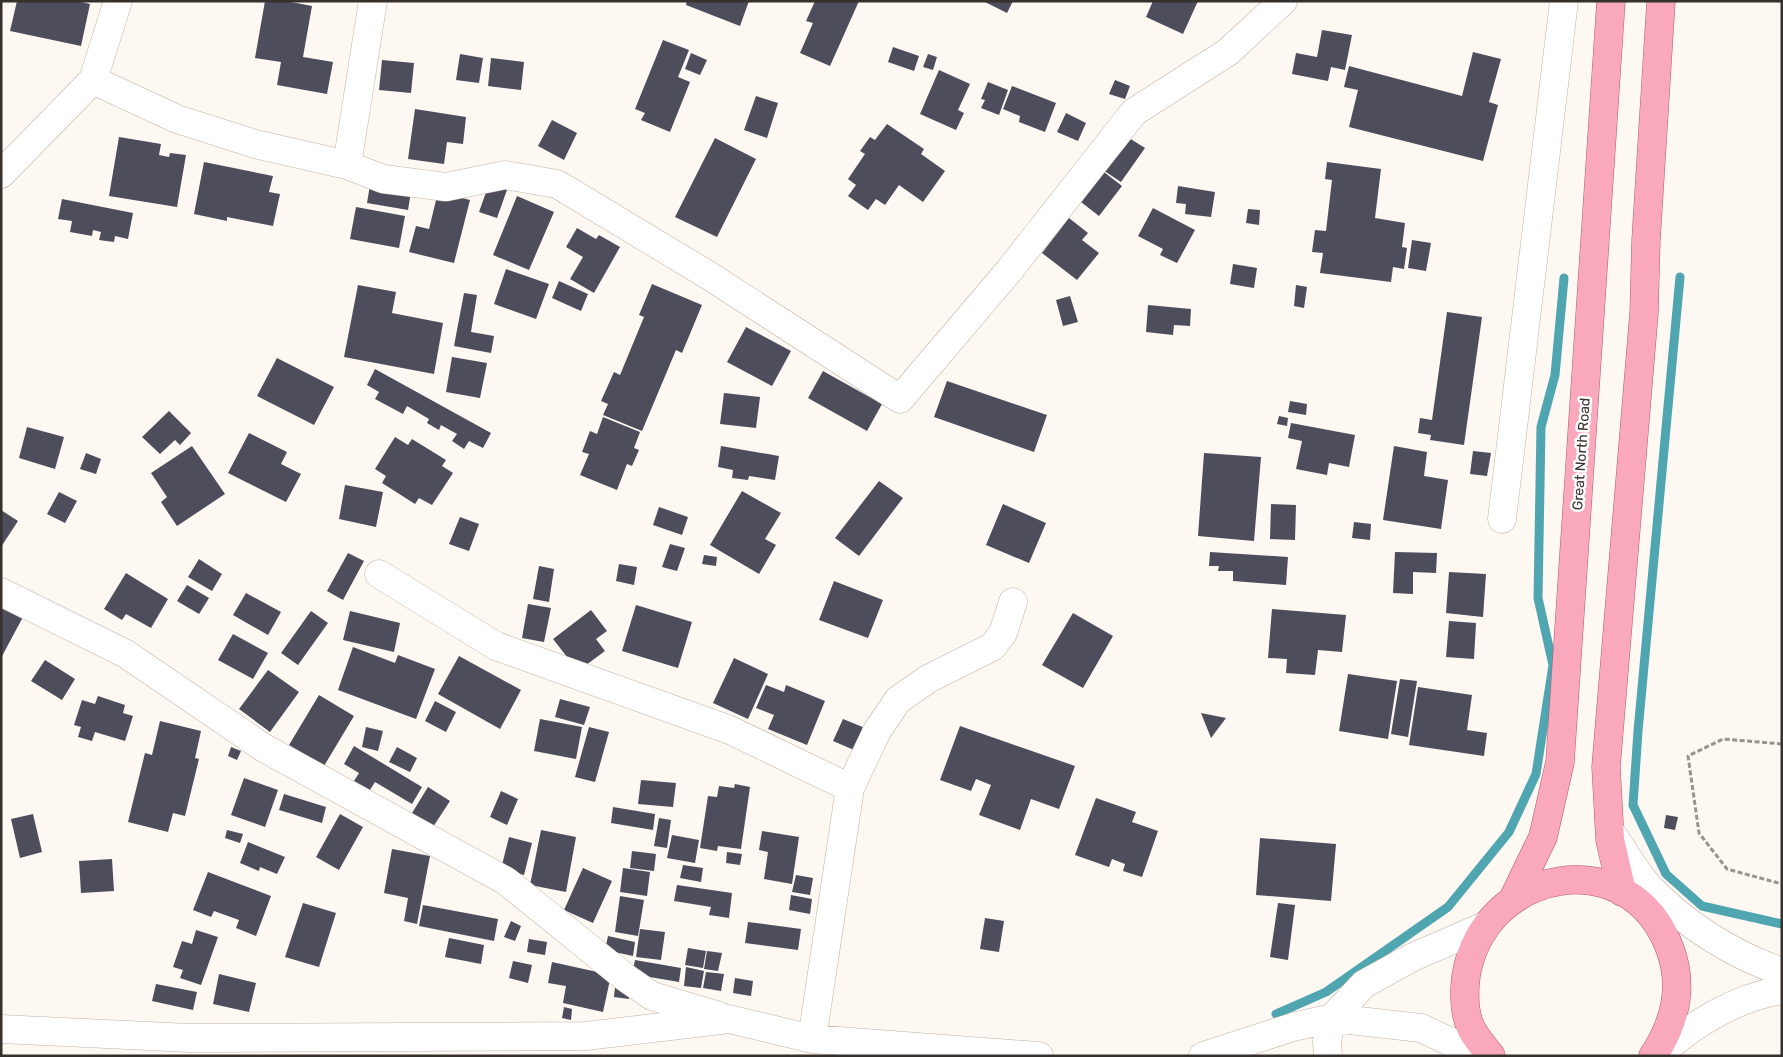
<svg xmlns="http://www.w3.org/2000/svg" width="1783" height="1057" viewBox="0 0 1783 1057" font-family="Rubik,sans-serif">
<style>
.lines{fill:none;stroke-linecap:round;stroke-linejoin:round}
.stream{stroke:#4fa5b0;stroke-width:9}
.building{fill:#4d4d5c}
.street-casing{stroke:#c0b2a5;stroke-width:29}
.secondary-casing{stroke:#c0b2a5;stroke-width:29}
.primary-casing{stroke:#b35a6c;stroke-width:29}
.path{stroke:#99938e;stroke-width:3;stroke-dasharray:5 2.5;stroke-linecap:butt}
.street{stroke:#fff;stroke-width:28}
.secondary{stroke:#fff;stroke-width:28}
.primary{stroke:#faa9bc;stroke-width:28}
.labels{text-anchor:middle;stroke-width:5;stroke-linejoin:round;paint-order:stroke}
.street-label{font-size:14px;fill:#36312c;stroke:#fff}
</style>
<rect width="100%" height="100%" fill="#fef8f3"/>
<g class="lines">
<path class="stream" d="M 1680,277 L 1638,731 L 1633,805 L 1666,874 L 1702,906 L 1782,924
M 1276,1014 L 1326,992 L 1448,907 L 1509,832 L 1536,774 L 1553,665 L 1538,598 L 1541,427 L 1555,375 L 1564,278"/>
</g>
<path class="building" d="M 17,1 L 77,1 L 90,4 L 81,46 L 10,31 Z
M 265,1 L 286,1 L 312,6 L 303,57 L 333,62 L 327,94 L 277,85 L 281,62 L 255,58 Z
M 687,1 L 749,1 L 740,26 L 686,5 Z
M 815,1 L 859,1 L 830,66 L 800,53 L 813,23 L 806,21 Z
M 983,1 L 1013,1 L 1007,13 Z
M 1153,1 L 1198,1 L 1183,34 L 1146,17 Z
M 1322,30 L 1352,35 L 1345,70 L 1331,67 L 1328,81 L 1292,74 L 1296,53 L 1317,57 Z
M 663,40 L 689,50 L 678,77 L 690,82 L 670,132 L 641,120 L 645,113 L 635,109 Z
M 893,47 L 919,56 L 914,71 L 888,62 Z
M 1473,52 L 1501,59 L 1489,102 L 1498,105 L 1483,161 L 1349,127 L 1358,90 L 1344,87 L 1349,66 L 1462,96 Z
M 691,53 L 707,60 L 700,75 L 685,69 Z
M 460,54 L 483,58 L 479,83 L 456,80 Z
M 928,54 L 937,57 L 933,70 L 923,67 Z
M 491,58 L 524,62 L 521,90 L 488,86 Z
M 382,60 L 414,63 L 411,93 L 379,90 Z
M 939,70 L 970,84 L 958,110 L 964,113 L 956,130 L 920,114 Z
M 1115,80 L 1130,86 L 1125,99 L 1109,94 Z
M 988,82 L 1008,90 L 999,115 L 981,108 L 985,100 L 981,99 Z
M 1012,86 L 1056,103 L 1045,132 L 1019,122 L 1020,116 L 1003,109 Z
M 756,96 L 778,103 L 767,138 L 744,130 Z
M 415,109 L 466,117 L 463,144 L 447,142 L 444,164 L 408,159 Z
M 1066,113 L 1086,123 L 1078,141 L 1057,132 Z
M 552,120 L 577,133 L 564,160 L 538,146 Z
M 887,124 L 924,149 L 921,154 L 945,171 L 923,202 L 899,185 L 885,205 L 876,199 L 868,210 L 848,196 L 856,185 L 848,179 L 865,154 L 860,151 L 870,137 L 875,140 Z
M 1126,136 L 1145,148 L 1121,182 L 1103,170 Z
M 119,137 L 161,144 L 159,155 L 169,157 L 170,153 L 186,155 L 177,207 L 109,196 Z
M 715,138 L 756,159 L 717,237 L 675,217 Z
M 204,162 L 273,176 L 269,192 L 280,194 L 273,226 L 227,217 L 227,221 L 194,214 Z
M 1327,162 L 1381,169 L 1375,218 L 1405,223 L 1402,247 L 1407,248 L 1404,269 L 1393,267 L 1391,282 L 1320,273 L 1323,253 L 1312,252 L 1315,230 L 1326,231 L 1332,180 L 1325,179 Z
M 1104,172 L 1122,186 L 1099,216 L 1081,202 Z
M 490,181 L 508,187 L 497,218 L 479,212 Z
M 370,185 L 411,192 L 408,210 L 367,203 Z
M 1178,186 L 1215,192 L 1211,217 L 1185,214 L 1186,204 L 1176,203 Z
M 438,192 L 470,200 L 454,263 L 409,252 L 416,226 L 429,229 Z
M 517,196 L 554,212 L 529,270 L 493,255 Z
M 62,199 L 133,213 L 128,239 L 115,236 L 114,242 L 99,240 L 101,232 L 93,230 L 92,236 L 70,232 L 72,221 L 58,219 Z
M 356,207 L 405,216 L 399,248 L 350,239 Z
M 1153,208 L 1195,230 L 1177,263 L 1160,255 L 1163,249 L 1138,236 Z
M 1248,209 L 1260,210 L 1259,225 L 1246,223 Z
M 1069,218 L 1088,233 L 1082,240 L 1099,253 L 1077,280 L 1042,253 Z
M 577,228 L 596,239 L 599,235 L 620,247 L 594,293 L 570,279 L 583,257 L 566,247 Z
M 1412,240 L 1431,243 L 1426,271 L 1408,268 Z
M 1233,264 L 1257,268 L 1254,288 L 1230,284 Z
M 506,269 L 549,284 L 536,319 L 494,304 Z
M 559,281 L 588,294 L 581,311 L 552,298 Z
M 652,284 L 702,305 L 682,353 L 676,350 L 642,431 L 603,415 L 608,404 L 601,401 L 614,372 L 620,375 L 644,317 L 639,315 Z
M 358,285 L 396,292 L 392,313 L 443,323 L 434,374 L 344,357 Z
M 1296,285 L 1307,287 L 1304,308 L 1294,306 Z
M 464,293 L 477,295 L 471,332 L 494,336 L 491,353 L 454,346 Z
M 1070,296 L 1078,322 L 1063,326 L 1056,300 Z
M 1148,305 L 1191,309 L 1190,326 L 1174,325 L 1173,335 L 1146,332 Z
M 1447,312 L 1482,317 L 1464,445 L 1430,440 L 1431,435 L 1418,433 L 1420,418 L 1432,420 Z
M 746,327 L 791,351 L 772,386 L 727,362 Z
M 452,357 L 487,363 L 480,398 L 446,392 Z
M 277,358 L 334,387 L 314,425 L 257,396 Z
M 375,369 L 491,433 L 483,448 L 469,441 L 464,449 L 452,441 L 457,434 L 441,425 L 439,430 L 427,423 L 429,419 L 407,406 L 403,414 L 375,399 L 379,392 L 367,385 Z
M 823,371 L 882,404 L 867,431 L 808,398 Z
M 947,381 L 1047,415 L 1034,452 L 934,417 Z
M 724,393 L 760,397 L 756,428 L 720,424 Z
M 1290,401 L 1307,404 L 1306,415 L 1288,412 Z
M 169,411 L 191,433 L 180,445 L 175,440 L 160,454 L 142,437 Z
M 1279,416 L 1288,418 L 1287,426 L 1277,424 Z
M 603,417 L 640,432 L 634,448 L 639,450 L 632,466 L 627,464 L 617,490 L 580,475 L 589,454 L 582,452 L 590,431 L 597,434 Z
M 1291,423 L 1355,435 L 1349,467 L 1329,463 L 1327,475 L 1296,469 L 1302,441 L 1288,438 Z
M 27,427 L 64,437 L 55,469 L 19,458 Z
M 249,433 L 287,452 L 281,464 L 301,474 L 286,502 L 228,473 Z
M 395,437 L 408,445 L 412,439 L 446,460 L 442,466 L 453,473 L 432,505 L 419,498 L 415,504 L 382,483 L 386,476 L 375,469 Z
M 192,446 L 225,494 L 177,526 L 161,502 L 167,497 L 151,473 Z
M 721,446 L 779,456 L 775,480 L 749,476 L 748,480 L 732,478 L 733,470 L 718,467 Z
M 1394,446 L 1427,452 L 1424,476 L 1448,480 L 1441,529 L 1383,520 Z
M 1473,451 L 1491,453 L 1487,476 L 1470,474 Z
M 86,453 L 101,459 L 96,474 L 80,469 Z
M 1204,453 L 1261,457 L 1254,541 L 1198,536 Z
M 879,481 L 903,498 L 859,556 L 835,538 Z
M 345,485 L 383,492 L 376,527 L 339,519 Z
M 742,491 L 781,513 L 765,539 L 776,545 L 759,574 L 710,545 Z
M 59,492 L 77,501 L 65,523 L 47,514 Z
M 1003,504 L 1046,523 L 1029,563 L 986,545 Z
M 1271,504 L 1296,505 L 1295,540 L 1270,539 Z
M 659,507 L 688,517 L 682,535 L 653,525 Z
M 1,510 L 18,521 L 1,547 Z
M 460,517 L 479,524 L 469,551 L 449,544 Z
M 1354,522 L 1371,524 L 1370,540 L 1352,538 Z
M 670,544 L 685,548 L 677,571 L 662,567 Z
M 1210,552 L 1288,557 L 1286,585 L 1233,581 L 1233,571 L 1218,571 L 1219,566 L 1209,566 Z
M 1395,552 L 1437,553 L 1436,573 L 1413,572 L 1413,594 L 1393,593 Z
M 348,553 L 364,561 L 343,600 L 327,591 Z
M 704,555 L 717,557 L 716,566 L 702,564 Z
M 199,559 L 222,574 L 212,591 L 188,577 Z
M 619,564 L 637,567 L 634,585 L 616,581 Z
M 539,566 L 554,569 L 549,602 L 533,599 Z
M 1449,572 L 1486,574 L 1483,617 L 1446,613 Z
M 126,573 L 168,599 L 151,628 L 126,614 L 122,620 L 104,609 Z
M 834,581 L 883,600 L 868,638 L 819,620 Z
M 187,585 L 209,598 L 199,614 L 177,601 Z
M 246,593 L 281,612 L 268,635 L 233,615 Z
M 528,604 L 551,608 L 544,642 L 522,638 Z
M 1,605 L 23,617 L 1,658 Z
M 636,605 L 692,622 L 678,668 L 622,651 Z
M 1272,609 L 1346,615 L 1342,652 L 1318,650 L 1315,675 L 1286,673 L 1287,659 L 1268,658 Z
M 591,610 L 607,631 L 596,639 L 605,651 L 578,671 L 553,639 Z
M 311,611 L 328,623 L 298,665 L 281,653 Z
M 350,611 L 400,623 L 394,652 L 343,640 Z
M 1073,613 L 1113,636 L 1083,688 L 1042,665 Z
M 1449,621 L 1476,623 L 1474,659 L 1446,657 Z
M 233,634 L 268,653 L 253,679 L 218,660 Z
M 353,647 L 395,663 L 398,655 L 435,669 L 416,719 L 338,690 Z
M 459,656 L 521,690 L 500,729 L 438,694 Z
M 734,658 L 768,674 L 748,719 L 713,703 Z
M 45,660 L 75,679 L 62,700 L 31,681 Z
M 268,670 L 299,692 L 270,732 L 239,709 Z
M 1348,674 L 1397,681 L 1388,739 L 1339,731 Z
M 1400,679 L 1417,681 L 1408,737 L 1391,734 Z
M 766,685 L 784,692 L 786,685 L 825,701 L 807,745 L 768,729 L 774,715 L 756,708 Z
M 1418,687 L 1472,695 L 1467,730 L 1487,733 L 1484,756 L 1409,745 Z
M 319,695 L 354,716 L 324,766 L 289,745 Z
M 98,696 L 125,705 L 123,713 L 133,716 L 125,741 L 95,732 L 92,741 L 78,737 L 81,727 L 74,725 L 82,700 L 95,704 Z
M 560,699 L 590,707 L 584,725 L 555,717 Z
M 435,701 L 456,712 L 446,732 L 425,721 Z
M 1201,713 L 1226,718 L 1211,738 Z
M 540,719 L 582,727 L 576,759 L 534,751 Z
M 843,719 L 870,730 L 861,753 L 833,741 Z
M 160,721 L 201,731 L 195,758 L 199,759 L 185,816 L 173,813 L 168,832 L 128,822 L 145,753 L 152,755 Z
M 960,726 L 1075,766 L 1059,809 L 1031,799 L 1020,830 L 979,815 L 991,785 L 976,779 L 971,791 L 940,780 Z
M 366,727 L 383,731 L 378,751 L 362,747 Z
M 589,727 L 609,732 L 595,782 L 575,777 Z
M 354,746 L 422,787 L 412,804 L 375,782 L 370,790 L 354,781 L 359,773 L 344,764 Z
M 231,747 L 241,751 L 237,760 L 228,756 Z
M 397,747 L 417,758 L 410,772 L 389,762 Z
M 244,778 L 278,790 L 265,827 L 231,815 Z
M 641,780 L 676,783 L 673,807 L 638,804 Z
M 735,784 L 750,787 L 741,849 L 718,846 L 717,851 L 700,848 L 708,796 L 717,797 L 719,786 L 734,788 Z
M 428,787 L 450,801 L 433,827 L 412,813 Z
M 501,791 L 518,799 L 507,825 L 490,817 Z
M 284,794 L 326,807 L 322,823 L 279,810 Z
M 1096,798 L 1136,812 L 1132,822 L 1158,831 L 1142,877 L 1123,871 L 1125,864 L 1112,859 L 1109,867 L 1075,855 Z
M 613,807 L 655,814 L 653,830 L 611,823 Z
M 33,814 L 42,852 L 20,858 L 11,819 Z
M 340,814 L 363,827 L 339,870 L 316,857 Z
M 1666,815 L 1678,817 L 1675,830 L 1664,828 Z
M 659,818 L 671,820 L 667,848 L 654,846 Z
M 227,830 L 243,834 L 240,843 L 225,838 Z
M 541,830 L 576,837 L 566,892 L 530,885 Z
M 762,831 L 799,837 L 792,884 L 764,879 L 768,852 L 759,850 Z
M 672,835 L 699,840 L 695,863 L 667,858 Z
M 509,837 L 532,843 L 524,875 L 501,869 Z
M 1260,838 L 1336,844 L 1331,901 L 1256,895 Z
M 248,842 L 285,857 L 277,874 L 260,867 L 259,871 L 240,863 Z
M 392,849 L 430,856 L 417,924 L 404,921 L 408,898 L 384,893 Z
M 632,851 L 656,854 L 654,871 L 630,868 Z
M 727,852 L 742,854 L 740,865 L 726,863 Z
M 112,859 L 114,891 L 81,893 L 79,861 Z
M 683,865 L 703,868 L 701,882 L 680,878 Z
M 583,868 L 612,881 L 593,923 L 564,910 Z
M 623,868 L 650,872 L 647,896 L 620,892 Z
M 208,872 L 271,896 L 256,936 L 236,928 L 239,920 L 214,911 L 211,917 L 193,910 Z
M 796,875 L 813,878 L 810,895 L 792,892 Z
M 677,885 L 732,893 L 729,918 L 709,915 L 711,907 L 674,901 Z
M 791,895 L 812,899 L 810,914 L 789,910 Z
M 620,896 L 644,900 L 638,936 L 615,932 Z
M 303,903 L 336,913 L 319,967 L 285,957 Z
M 1278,903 L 1295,905 L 1288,960 L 1270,957 Z
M 423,905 L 498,919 L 494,941 L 419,926 Z
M 985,918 L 1004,921 L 999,952 L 980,949 Z
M 511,921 L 521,926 L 515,941 L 504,937 Z
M 748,922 L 801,929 L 798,950 L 745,943 Z
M 640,929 L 665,932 L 661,960 L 636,957 Z
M 196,930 L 218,937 L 201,985 L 180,978 L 183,970 L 173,967 L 182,941 L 192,944 Z
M 608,936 L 635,942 L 633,956 L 605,950 Z
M 449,938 L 484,945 L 481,964 L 445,957 Z
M 529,939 L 547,942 L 545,955 L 527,952 Z
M 688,948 L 706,951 L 703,968 L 685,965 Z
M 707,951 L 722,953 L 718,971 L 704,969 Z
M 635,960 L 681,968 L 679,982 L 632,974 Z
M 513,961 L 532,965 L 528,983 L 509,978 Z
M 552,962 L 611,975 L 603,1012 L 563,1003 L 566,986 L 548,983 Z
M 686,967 L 704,971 L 701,988 L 684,986 Z
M 706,972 L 724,974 L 721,991 L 703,988 Z
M 219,974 L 256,983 L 249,1012 L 213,1004 Z
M 735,978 L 753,981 L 751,996 L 733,993 Z
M 156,984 L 197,992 L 193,1010 L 152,1001 Z
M 615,987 L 630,988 L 629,999 L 614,997 Z
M 564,1007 L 572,1009 L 571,1020 L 562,1018 Z"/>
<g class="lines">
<defs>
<path id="street" d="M 93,80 L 177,119 L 255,144 L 347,165 L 383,179 L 446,187 L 505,175 L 557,184 L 708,275 L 900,399 L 1008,272 L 1134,112 L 1228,52 L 1283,1
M 347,165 L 373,1
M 1,174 L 93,80 L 118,1
M 1502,519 L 1564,1
M 379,574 L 496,646 L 730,730 L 850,788
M 1,592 L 126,654 L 264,748 L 506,881 L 626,978 L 652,996 L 719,1016
M 1,1029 L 190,1038 L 586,1036 L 729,1019 L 812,1039 L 1039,1056
M 812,1039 L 850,788 L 877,731 L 898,700 L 928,679 L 992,647 L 1003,633 L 1013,602
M 1203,1056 L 1293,1027 L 1332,1018 L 1421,1028 L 1481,1056
M 1328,1056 L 1327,1041 L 1332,1018 L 1364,984 L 1413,957 L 1487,925"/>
<path id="secondary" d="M 1610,831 C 1623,849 1635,872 1650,888 C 1687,926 1732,954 1782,972
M 1658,1056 C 1692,1024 1735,998 1782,990"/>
<path id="primary" d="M 1622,892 L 1610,840 L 1606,767 L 1644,313 L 1646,240 L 1661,1
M 1513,899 L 1543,837 L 1560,762 L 1611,1
M 1491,1056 C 1484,1047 1476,1038 1471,1028 C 1464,1013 1464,992 1466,976 C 1484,867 1631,841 1670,949 C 1684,987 1675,1023 1653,1056"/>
</defs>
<use href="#street" class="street-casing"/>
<use href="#secondary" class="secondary-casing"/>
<use href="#primary" class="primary-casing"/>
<path class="path" d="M 1782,744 L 1723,739 L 1688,756 L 1699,833 L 1727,869 L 1782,884"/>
<use href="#street" class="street"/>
<use href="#secondary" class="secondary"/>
<use href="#primary" class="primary"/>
</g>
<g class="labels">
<g class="street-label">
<text transform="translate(1581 454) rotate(-86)" y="5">Great North Road</text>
</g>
</g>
<rect width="1783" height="1057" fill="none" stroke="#36312c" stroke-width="5"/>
</svg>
